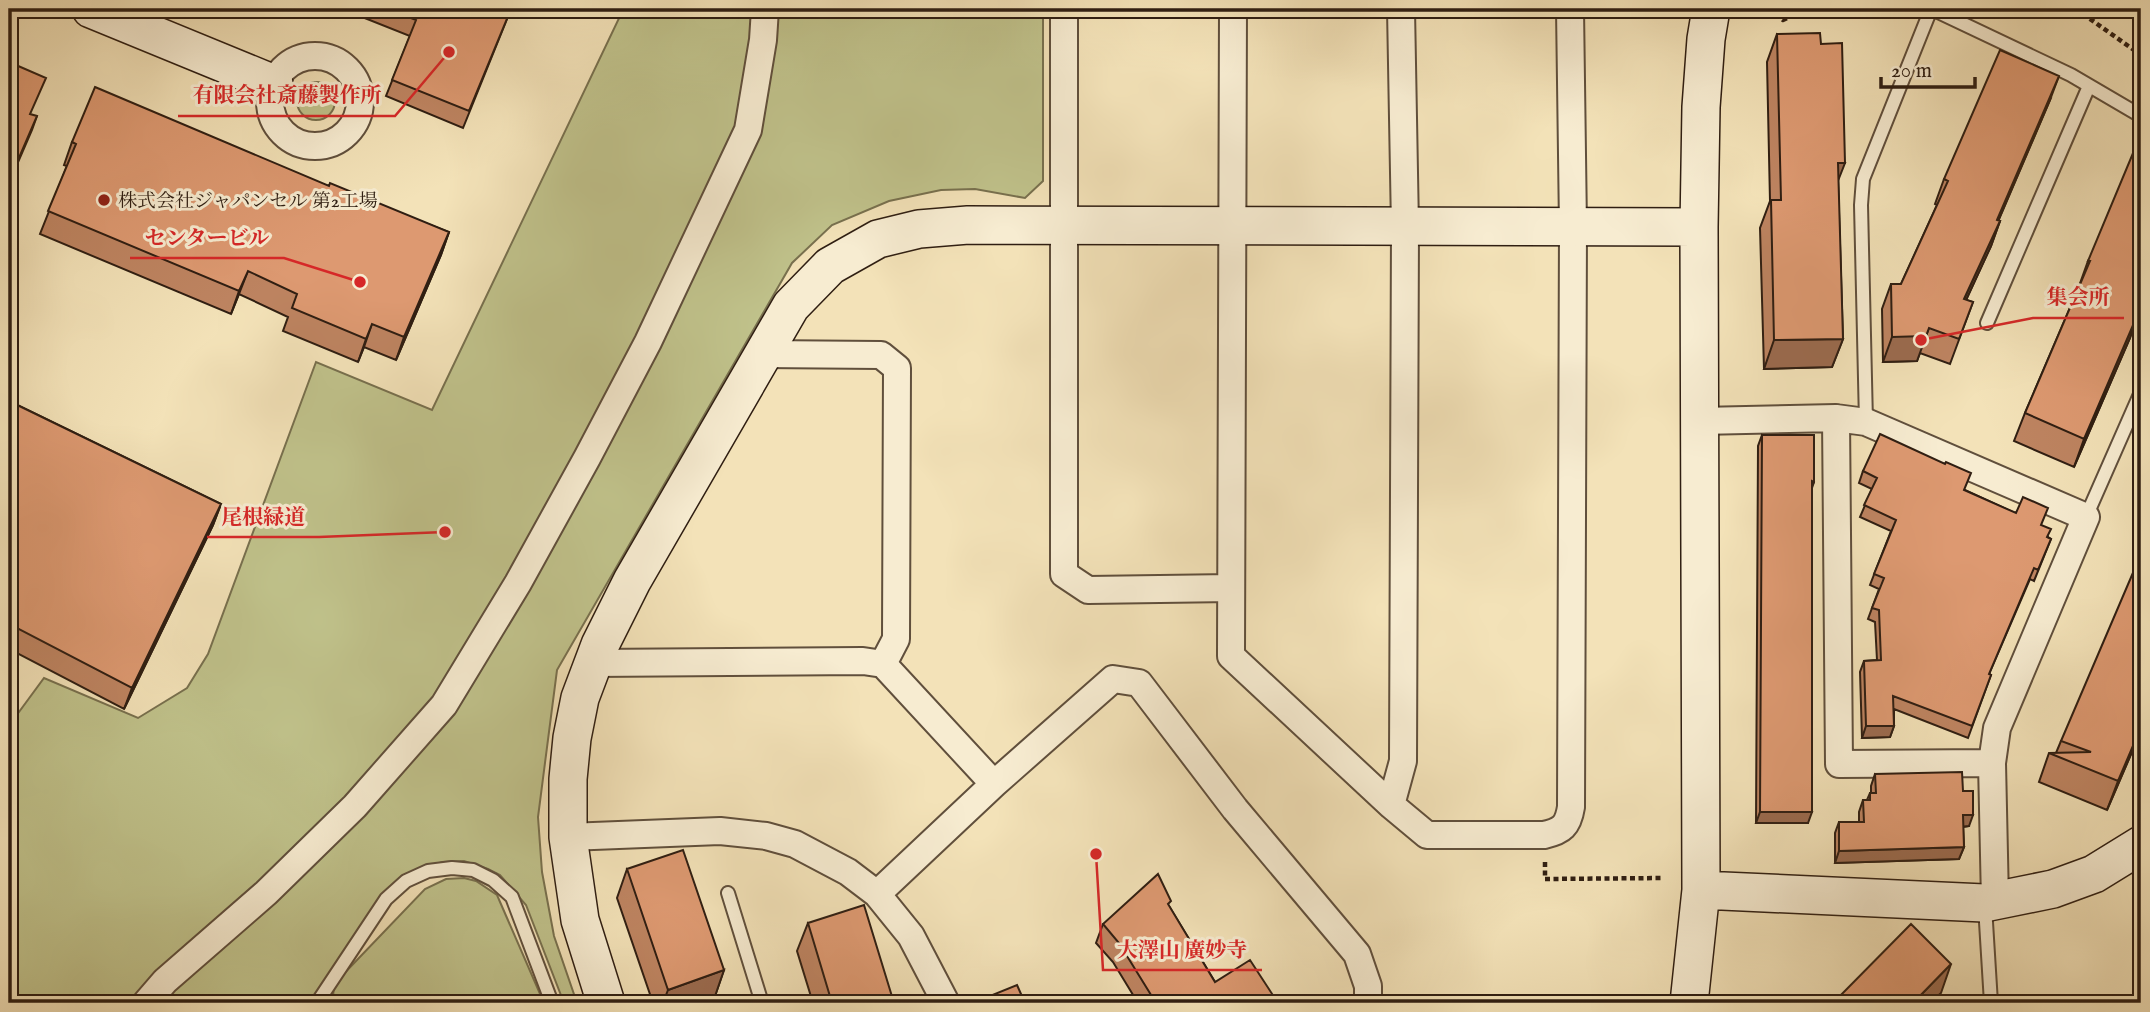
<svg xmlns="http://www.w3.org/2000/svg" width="2150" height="1012" viewBox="0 0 2150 1012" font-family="'IM FELL English','Noto Serif JP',serif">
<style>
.green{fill:#c0c28b;stroke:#78704e;stroke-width:2}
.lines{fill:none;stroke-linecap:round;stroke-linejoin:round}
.lane-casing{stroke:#604f3c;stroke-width:16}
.street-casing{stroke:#604f3c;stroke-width:30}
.secondary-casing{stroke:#2f1e12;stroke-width:40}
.path{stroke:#2f1e12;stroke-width:4.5;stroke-dasharray:5 3.5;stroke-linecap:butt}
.lane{stroke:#f7ecd1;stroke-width:12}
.street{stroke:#f7ecd1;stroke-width:26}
.secondary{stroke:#f7ecd1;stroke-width:37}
.wall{fill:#be8461;stroke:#2f1e12;stroke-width:2}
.shaded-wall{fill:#9b6b4f;stroke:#2f1e12;stroke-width:2}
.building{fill:#dd9971;stroke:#2f1e12;stroke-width:2}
.poi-dot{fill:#8f2418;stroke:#f7ecd1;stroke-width:2.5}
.labels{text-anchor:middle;stroke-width:6;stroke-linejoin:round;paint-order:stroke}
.poi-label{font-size:19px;fill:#2f1e12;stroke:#f7ecd1;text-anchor:start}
.leader{fill:none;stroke:#d62828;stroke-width:2.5}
.callout-dot{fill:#d62828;stroke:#f7ecd1;stroke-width:2.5}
.callout-label{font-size:21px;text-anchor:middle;font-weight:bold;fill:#d62828;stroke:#f7ecd1;stroke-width:6;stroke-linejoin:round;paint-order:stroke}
</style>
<rect width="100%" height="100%" fill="#f3e2b8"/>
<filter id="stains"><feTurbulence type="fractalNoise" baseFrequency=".00286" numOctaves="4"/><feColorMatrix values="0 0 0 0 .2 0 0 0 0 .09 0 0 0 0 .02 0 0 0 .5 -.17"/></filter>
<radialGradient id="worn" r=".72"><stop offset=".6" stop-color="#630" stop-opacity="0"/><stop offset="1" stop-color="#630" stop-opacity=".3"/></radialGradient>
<path class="green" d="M 619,9 L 1034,9 L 1043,17 L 1043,181 L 1025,198 L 975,189 L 941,190 L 889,201 L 832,225 L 792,263 L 557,670 L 538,817 L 542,872 L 554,936 L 577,1003 L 564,1003 L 526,905 L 500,875 L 488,869 L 464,861 L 442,862 L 414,873 L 311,1003 L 9,1003 L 9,716 L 16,716 L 44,678 L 138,718 L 187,688 L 208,654 L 316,362 L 432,410 L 622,12 Z
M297 101a19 19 0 1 1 38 0a19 19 0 1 1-38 0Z
M 464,878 L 476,881 L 497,895 L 544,1003 L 336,1003 L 333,998 L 334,984 L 425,889 L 446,879 Z"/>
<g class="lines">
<defs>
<path id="lane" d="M 1932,9 L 2071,75 L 2141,116
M 1987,323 L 2089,86
M 1866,422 L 1861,205 L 1863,179 L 1931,9
M 2086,517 L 2141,392
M 728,893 L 762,1003
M 1985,906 L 1991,1003
M 317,1003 L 386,899 L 406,881 L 428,871 L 452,868 L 473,870 L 493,880 L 512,897 L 552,1003"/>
<path id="street" d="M 1064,9 L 1064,574 L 1088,590 L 1231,588
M 1233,9 L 1231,656 L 1391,805 L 1427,835 L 1544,835 C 1562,831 1568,826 1571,807 L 1573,227 L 1570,9
M270 101a45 45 0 1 1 90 0a45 45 0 1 1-90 0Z
M 762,354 L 881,355 L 897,368 L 896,639 L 883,664
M 1836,418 L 1839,764 L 1992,763
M 1700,421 L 1836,418 L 1866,422 L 2086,517 L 1997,728 L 1992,763 L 1995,901
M 592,663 L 863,661 L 883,664 L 994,784
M 1391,805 L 1403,761 L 1405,227 L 1401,9
M 568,837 L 720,831 L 766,836 L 795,844 L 848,872 L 877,894 L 911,936 L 946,1003
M 877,894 L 994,784 L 1113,679 L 1139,683 L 1235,809 L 1357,954 L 1368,986 L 1368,1003
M 146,1003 L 165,981 L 266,893 L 355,806 L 444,705 L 518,583 L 587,458 L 648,342 L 748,130 L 763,40 L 765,9"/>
<path id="secondary" d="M 91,9 L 274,84
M 1701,890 L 1984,903 L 2053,889 L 2094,874 L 2141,845
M 606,1003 L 580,920 L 568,837 L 568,779 L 572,738 L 580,698 L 600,645 L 632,581 L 791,306 L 830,266 L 878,239 L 919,229 L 968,225 L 1699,227
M 1689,1003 L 1701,890 L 1699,227 L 1701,107 L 1706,39 L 1711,9"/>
</defs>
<use href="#lane" class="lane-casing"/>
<use href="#street" class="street-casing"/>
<use href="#secondary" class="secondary-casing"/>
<path class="path" d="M 1769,9 L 1783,20 L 1798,13 L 1799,9
M 2076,9 L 2141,55
M 1545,862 L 1545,879 L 1664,878"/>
<use href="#lane" class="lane"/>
<use href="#street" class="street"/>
<use href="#secondary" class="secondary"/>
</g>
<path class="wall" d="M 342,9 L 511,9 L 463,128 L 386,96 L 410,36 Z
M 1777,34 L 1821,44 L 1838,180 L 1843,339 L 1832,367 L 1764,369 L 1760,228 L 1770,201 L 1767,62 Z
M 2050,100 L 1998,221 L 2000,221 L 1991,246 L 1966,300 L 1973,302 L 1950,364 L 1920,353 L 1917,361 L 1883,362 L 1882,309 L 1891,284 L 1901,284 L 1937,205 L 1935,204 L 1944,179 Z
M 72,142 L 329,186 L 449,232 L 441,255 L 396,360 L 364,347 L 358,362 L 283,331 L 288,317 L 239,294 L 231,314 L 40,234 L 67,166 L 64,165 Z
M 2088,261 L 2141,303 L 2130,338 L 2074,467 L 2014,441 L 2025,413 L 2078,289 Z
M 9,401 L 221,504 L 213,525 L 124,709 L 9,649 Z
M 1762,435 L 1814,482 L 1812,488 L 1808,823 L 1756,823 L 1758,446 Z
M 1863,471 L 1965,490 L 2041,525 L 2048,537 L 2051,539 L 2034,581 L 2030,579 L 1989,674 L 1991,675 L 1968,738 L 1894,709 L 1894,726 L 1890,737 L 1862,738 L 1860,672 L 1864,661 L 1877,660 L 1875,622 L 1868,619 L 1879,589 L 1870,585 L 1891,531 L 1860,517 L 1872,489 L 1859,483 Z
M 2141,731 L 2107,810 L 2039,782 L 2049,753 L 2056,753 L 2061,741 Z
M 1875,774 L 1963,791 L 1969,826 L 1963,827 L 1964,847 L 1959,859 L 1835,863 L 1835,833 L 1839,822 L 1859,822 L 1859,812 L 1863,800 L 1867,800 L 1870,793 L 1871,793 L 1871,786 Z
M 627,869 L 724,970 L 714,999 L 701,1003 L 653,1003 L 617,898 Z
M 1169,906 L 1215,982 L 1278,1003 L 1138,1003 L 1113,962 L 1096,943 L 1103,924 Z
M 808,923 L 894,1003 L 813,1003 L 797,951 Z"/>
<path class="shaded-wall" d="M 2059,76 L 2050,100 L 1988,245 L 1997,220 Z
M 37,116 L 32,130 L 9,183 L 9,181 Z
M 1838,163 L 1845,163 L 1834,191 Z
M 2000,221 L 1991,246 L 1955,324 L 1964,299 Z
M 449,232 L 441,255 L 396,360 L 404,337 Z
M 248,271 L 239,294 L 231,314 L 239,291 Z
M 2140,309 L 2130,338 L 2074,467 L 2084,439 Z
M 372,324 L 364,347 L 358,362 L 366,339 Z
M 1929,328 L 1917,361 L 1883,362 L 1892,337 Z
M 1843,339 L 1832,367 L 1764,369 L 1774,340 Z
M 221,504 L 213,525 L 124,709 L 132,688 Z
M 1866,726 L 1894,726 L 1890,737 L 1862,738 Z
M 2141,727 L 2141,731 L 2107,810 L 2118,781 Z
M 1760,812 L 1812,812 L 1808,823 L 1756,823 Z
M 1963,815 L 1973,815 L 1969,826 L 1959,827 Z
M 1964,847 L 1959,859 L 1835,863 L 1839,851 Z
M 1951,964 L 1941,993 L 1930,1003 L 1913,1003 Z
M 724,970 L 714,999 L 701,1003 L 663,1003 L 668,990 Z"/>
<path class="building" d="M 389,9 L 511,9 L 469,111 L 392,80 L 416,20 Z
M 1820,33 L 1821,44 L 1842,43 L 1845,163 L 1838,163 L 1843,339 L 1774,340 L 1771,200 L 1781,200 L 1777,34 Z
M 2000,50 L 2059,76 L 1997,220 L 2000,221 L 1964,299 L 1973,302 L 1959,339 L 1929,328 L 1926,336 L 1892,337 L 1891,284 L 1901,284 L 1948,181 L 1944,179 Z
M 9,62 L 46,78 L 30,114 L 37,116 L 9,181 Z
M 95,87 L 329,186 L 330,183 L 449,232 L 404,337 L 372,324 L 366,339 L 292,308 L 297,294 L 248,271 L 239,291 L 48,211 L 76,144 L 72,142 Z
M 2141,134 L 2141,299 L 2138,308 L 2140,309 L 2084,439 L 2025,413 L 2090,261 L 2088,261 Z
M 9,401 L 221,504 L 132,688 L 9,624 Z
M 1880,434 L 1945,464 L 1946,462 L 1971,473 L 1964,490 L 2016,513 L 2023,497 L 2048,508 L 2041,525 L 2051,529 L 2047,537 L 2051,539 L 2038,570 L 2034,568 L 1989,674 L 1991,675 L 1972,726 L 1893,696 L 1894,726 L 1866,726 L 1864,661 L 1881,660 L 1879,610 L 1872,608 L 1884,578 L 1874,574 L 1896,520 L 1864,505 L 1877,478 L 1863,471 Z
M 1762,435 L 1814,435 L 1814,482 L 1812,481 L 1812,812 L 1760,812 Z
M 2141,554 L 2141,727 L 2118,781 L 2049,753 L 2091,752 L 2061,741 Z
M 1962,772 L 1963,791 L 1973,791 L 1973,815 L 1963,815 L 1964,847 L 1839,851 L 1839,822 L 1864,822 L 1863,800 L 1870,800 L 1870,793 L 1876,793 L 1875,774 Z
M 683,850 L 724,970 L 668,990 L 627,869 Z
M 1158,874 L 1171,901 L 1168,904 L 1215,982 L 1250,960 L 1278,1003 L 1156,1003 L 1119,943 L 1103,924 Z
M 864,905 L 894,1003 L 832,1003 L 808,923 Z
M 1911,924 L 1951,964 L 1913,1003 L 1833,1003 Z
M 1017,985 L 1025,1003 L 981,1003 L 980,1000 Z"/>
<circle class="poi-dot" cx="104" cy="200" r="7"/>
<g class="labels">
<g class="poi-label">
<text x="118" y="207">株式会社ジャパンセル 第2工場</text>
</g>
</g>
<path class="leader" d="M449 52L395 116H178M360 282L284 258H130M1921 340L2033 318H2124M445 532L319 537H207M1096 854L1103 970H1262"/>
<g class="callout-dot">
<circle cx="449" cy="52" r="7"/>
<circle cx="360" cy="282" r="7"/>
<circle cx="1921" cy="340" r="7"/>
<circle cx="445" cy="532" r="7"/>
<circle cx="1096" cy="854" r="7"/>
</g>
<g class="callout-label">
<text x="287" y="102">有限会社斎藤製作所</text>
<text x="207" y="245">センタービル</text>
<text x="2078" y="304">集会所</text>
<text x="263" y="524">尾根緑道</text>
<text x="1182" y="957">大澤山 廣妙寺</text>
</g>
<rect width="2150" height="1012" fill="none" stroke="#f3e2b8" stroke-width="35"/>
<rect x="10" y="10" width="2129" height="991" fill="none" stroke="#2f1e12" stroke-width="3.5"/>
<rect x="18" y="18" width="2115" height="977" fill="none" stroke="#2f1e12" stroke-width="2"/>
<path d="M1881 77v10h94v-10" fill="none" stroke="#2f1e12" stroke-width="3.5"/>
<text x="1891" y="77" font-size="21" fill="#2f1e12" stroke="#f7ecd1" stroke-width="5" paint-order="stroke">20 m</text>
<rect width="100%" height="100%" filter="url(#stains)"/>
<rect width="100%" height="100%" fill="url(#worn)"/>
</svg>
